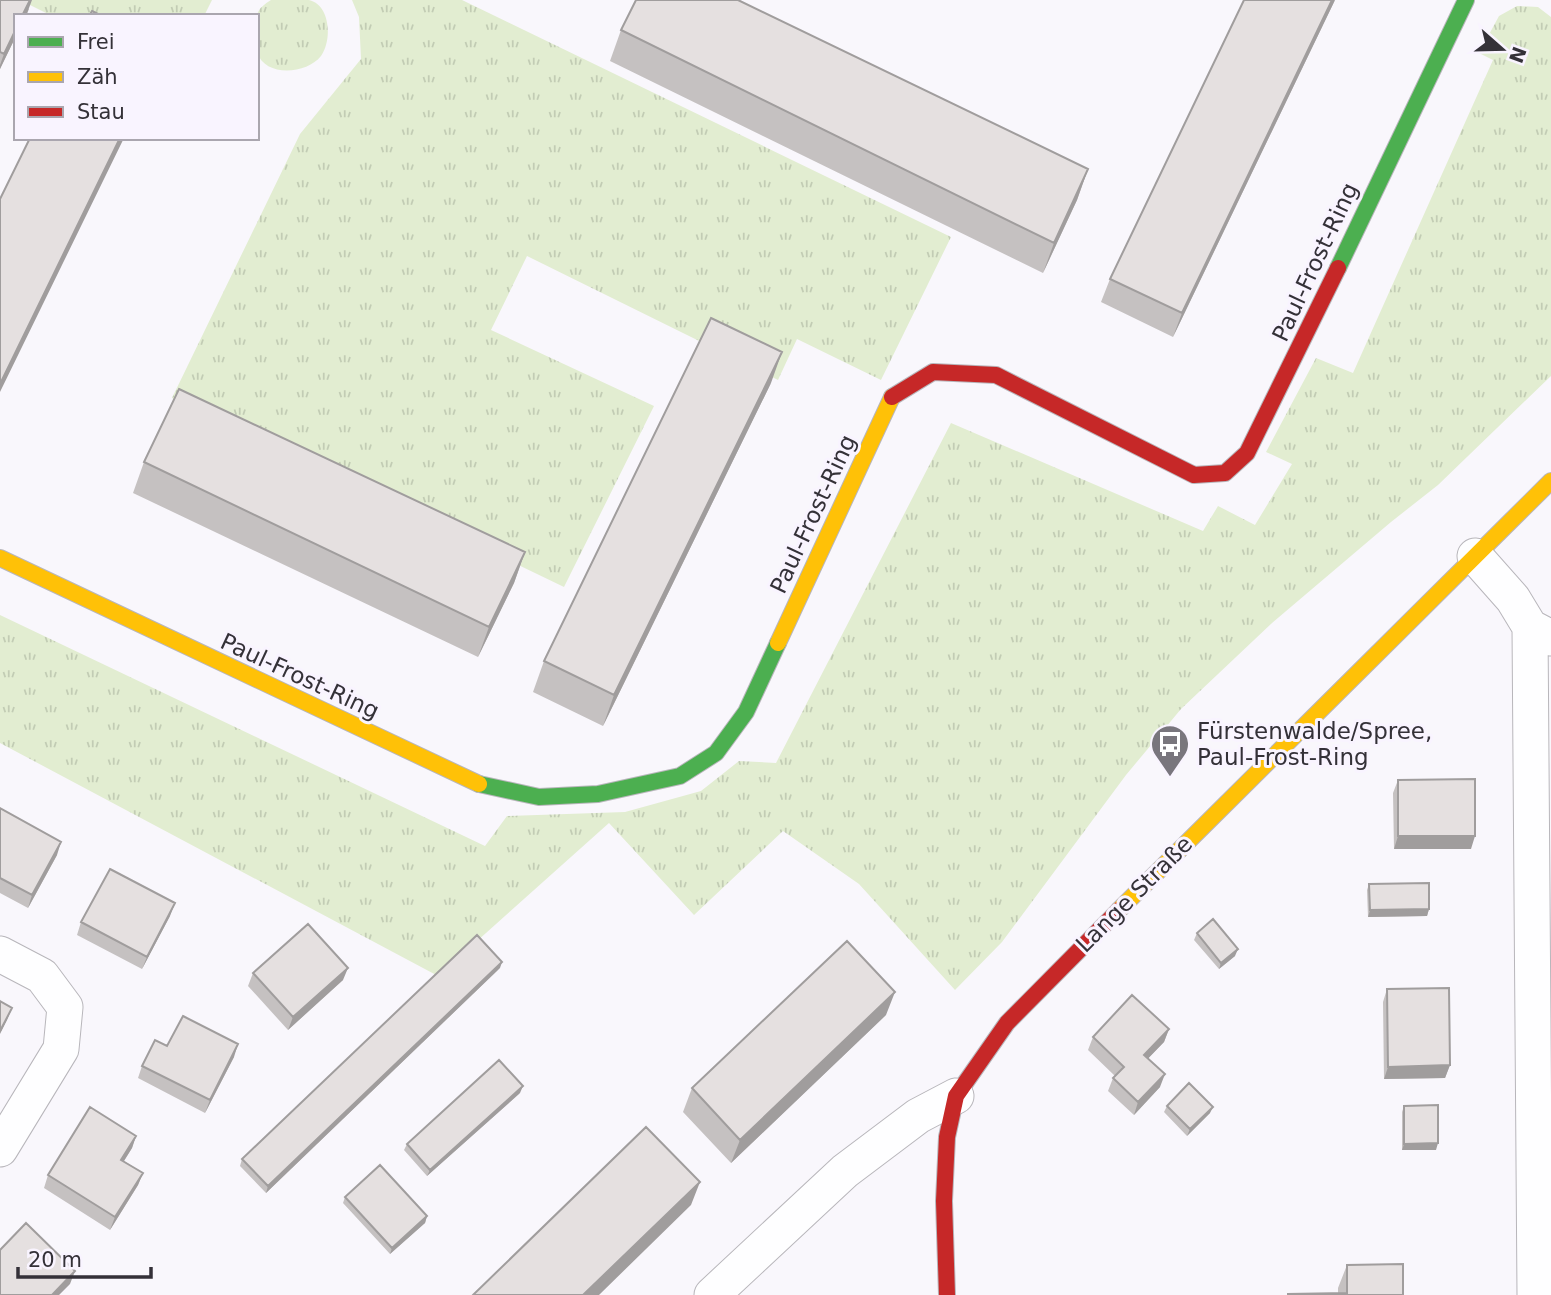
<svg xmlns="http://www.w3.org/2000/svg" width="1551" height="1295" viewBox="0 0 1551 1295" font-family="'DejaVu Sans',sans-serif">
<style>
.grass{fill:url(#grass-tufts)}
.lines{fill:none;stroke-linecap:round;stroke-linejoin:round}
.street-casing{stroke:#b8b6bb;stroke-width:37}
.fast-casing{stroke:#b8b6bb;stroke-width:18}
.slow-casing{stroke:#b8b6bb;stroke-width:18}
.jam-casing{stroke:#b8b6bb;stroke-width:18}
.street{stroke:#fefeff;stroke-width:35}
.fast{stroke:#4caf50;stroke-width:16}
.slow{stroke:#ffc107;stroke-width:16}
.jam{stroke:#c62828;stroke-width:16}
.wall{fill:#c5c1c1}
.shaded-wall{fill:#a09d9d}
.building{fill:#e5e0e0;stroke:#a09d9d;stroke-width:2}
.labels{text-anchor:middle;stroke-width:6;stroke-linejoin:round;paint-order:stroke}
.street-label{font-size:23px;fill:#343138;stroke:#f9f4ff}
.poi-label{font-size:23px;fill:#343138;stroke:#f9f4ff;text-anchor:start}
</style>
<defs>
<pattern id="grass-tufts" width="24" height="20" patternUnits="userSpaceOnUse" patternTransform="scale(1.75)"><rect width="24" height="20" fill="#e2edd1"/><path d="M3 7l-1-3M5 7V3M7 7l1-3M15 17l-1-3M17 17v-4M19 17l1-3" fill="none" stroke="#c2ccb4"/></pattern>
</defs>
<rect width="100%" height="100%" fill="#f9f7fc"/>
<path class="grass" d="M 20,0 L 212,0 L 204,16 L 52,16 Z
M 271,0 C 283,0 298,0 309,0 C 331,5 332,41 321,56 C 307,74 265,78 257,52 C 255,46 257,36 257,30 C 257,14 255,10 271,0 Z
M 352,0 L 462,0 L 951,237 L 881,380 L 797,339 L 778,380 L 527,256 L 491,330 L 654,406 L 564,587 L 172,398 L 300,134 L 361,59 L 359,17 Z
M 1517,6 L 1538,7 L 1551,17 L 1551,376 L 1438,485 L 1391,522 L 1272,623 L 1181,709 L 1126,775 L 1002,942 L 955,990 L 859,884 L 783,831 L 694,915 L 609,823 L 438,976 L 0,743 L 0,615 L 485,846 L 507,816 L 625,812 L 701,791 L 739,761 L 776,763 L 951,423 L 1203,531 L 1218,506 L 1255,525 L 1292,464 L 1266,452 L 1316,358 L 1353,373 L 1493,60 L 1479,53 L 1499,16 Z"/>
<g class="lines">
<defs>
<path id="street" d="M 1475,556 L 1513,599 L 1530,627 L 1551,638
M 1530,627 L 1535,1295
M 0,954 L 42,976 L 65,1007 L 61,1049 L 0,1149
M 712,1295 L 845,1171 L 918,1116 L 956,1096"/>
<path id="fast" d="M 1338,268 L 1466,0
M 479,784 L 539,797 L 598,794 L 680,776 L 716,753 L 746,712 L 778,643"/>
<path id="slow" d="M 0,558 L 479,784
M 778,643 L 892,397
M 1119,910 L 1551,481"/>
<path id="jam" d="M 892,397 L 933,372 L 996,375 L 1194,475 L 1225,473 L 1247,453 L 1338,268
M 947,1295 L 944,1201 L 947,1137 L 956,1096 L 1007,1023 L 1119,910"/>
</defs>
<use href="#street" class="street-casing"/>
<use href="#fast" class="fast-casing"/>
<use href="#slow" class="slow-casing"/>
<use href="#jam" class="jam-casing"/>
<use href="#street" class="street"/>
<use href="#fast" class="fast"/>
<use href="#slow" class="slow"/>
<use href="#jam" class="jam"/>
</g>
<path class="wall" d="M 0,0 L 29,9 L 26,16 L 16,16 L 16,36 L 0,69 Z
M 1335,0 L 1173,337 L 1101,302 L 1110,279 Z
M 621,30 L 1088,169 L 1077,200 L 1043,273 L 610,61 Z
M 771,383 L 603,726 L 533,692 L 544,661 Z
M 144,462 L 525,552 L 514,583 L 478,657 L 133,493 Z
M 1398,780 L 1471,849 L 1394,849 L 1393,793 Z
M 0,808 L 57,855 L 28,908 L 0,893 Z
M 1369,884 L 1429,909 L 1427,916 L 1368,917 L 1367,890 Z
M 170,916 L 142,969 L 77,935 L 81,922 Z
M 1197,933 L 1235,956 L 1219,969 L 1194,940 Z
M 500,968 L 266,1193 L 240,1166 L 242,1159 Z
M 253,973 L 343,980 L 288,1030 L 248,986 Z
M 1387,989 L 1450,1065 L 1445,1078 L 1384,1079 L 1383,1002 Z
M 886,1015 L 731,1163 L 683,1112 L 692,1088 Z
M 1169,1029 L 1164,1042 L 1148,1058 L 1160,1087 L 1134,1115 L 1108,1091 L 1113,1078 L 1115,1076 L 1088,1050 L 1093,1037 Z
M 167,1046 L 234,1057 L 205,1113 L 138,1078 L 142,1066 Z
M 520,1093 L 427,1176 L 404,1150 L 407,1144 Z
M 1167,1106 L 1210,1113 L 1187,1136 L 1164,1112 Z
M 1404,1106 L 1436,1150 L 1402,1150 L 1402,1112 Z
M 136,1136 L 132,1148 L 124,1161 L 143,1173 L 138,1185 L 110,1230 L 44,1188 L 48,1175 Z
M 345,1197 L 427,1216 L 425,1223 L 390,1254 L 343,1203 Z
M 1347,1265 L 1403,1295 L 1288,1295 L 1288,1294 L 1338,1293 L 1338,1288 Z"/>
<path class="shaded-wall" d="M 30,0 L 32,0 L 26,16 L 22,16 Z
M 1332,0 L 1335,0 L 1173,337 L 1182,313 Z
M 16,29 L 16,36 L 0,69 L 0,65 L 4,54 Z
M 120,138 L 124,138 L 0,392 L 0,384 Z
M 1088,169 L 1077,200 L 1043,273 L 1054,243 Z
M 782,352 L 771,383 L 603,726 L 614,695 Z
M 525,552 L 514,583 L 478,657 L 489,627 Z
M 1398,836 L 1475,836 L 1471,849 L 1394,849 Z
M 61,842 L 57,855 L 28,908 L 32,895 Z
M 175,903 L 170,916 L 142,969 L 147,957 Z
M 1429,909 L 1427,916 L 1368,917 L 1370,910 Z
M 1238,949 L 1235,956 L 1219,969 L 1221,963 Z
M 502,962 L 500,968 L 266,1193 L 268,1186 Z
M 348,968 L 343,980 L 288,1030 L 293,1017 Z
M 895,992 L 886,1015 L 731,1163 L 740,1140 Z
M 12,1008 L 7,1020 L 0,1034 L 0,1031 Z
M 1169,1029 L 1164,1042 L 1140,1067 L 1144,1055 Z
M 238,1044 L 234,1057 L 205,1113 L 210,1100 Z
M 1450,1065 L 1445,1078 L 1384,1079 L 1388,1067 Z
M 1165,1074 L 1160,1087 L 1134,1115 L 1138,1102 Z
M 523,1086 L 520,1093 L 427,1176 L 430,1170 Z
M 1213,1107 L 1210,1113 L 1187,1136 L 1190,1129 Z
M 136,1136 L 132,1148 L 117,1172 L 121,1160 Z
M 1438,1143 L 1436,1150 L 1402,1150 L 1404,1144 Z
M 143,1173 L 138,1185 L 110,1230 L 115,1217 Z
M 700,1182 L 691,1205 L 599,1295 L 583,1295 Z
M 427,1216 L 425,1223 L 390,1254 L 392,1248 Z
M 75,1271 L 70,1284 L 59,1295 L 52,1295 Z"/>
<path class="building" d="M 0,0 L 30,0 L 22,16 L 16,16 L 16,29 L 4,54 L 0,52 Z
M 636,0 L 738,0 L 1088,169 L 1054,243 L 621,30 Z
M 1244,0 L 1332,0 L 1182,313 L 1110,279 Z
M 92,11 L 102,16 L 89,16 Z
M 30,138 L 120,138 L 0,384 L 0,199 Z
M 711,318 L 782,352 L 614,695 L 544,661 Z
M 179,389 L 525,552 L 489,627 L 144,462 Z
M 1475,779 L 1475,836 L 1398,836 L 1398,780 Z
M 0,808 L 61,842 L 32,895 L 0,878 Z
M 110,869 L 175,903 L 147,957 L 81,922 Z
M 1429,883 L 1429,909 L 1370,910 L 1369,884 Z
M 1213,919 L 1238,949 L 1221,963 L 1197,933 Z
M 308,924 L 348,968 L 293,1017 L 253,973 Z
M 477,935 L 502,962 L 268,1186 L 242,1159 Z
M 847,941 L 895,992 L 740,1140 L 692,1088 Z
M 1449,988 L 1450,1065 L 1388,1067 L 1387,989 Z
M 1132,995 L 1169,1029 L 1144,1055 L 1165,1074 L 1138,1102 L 1113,1078 L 1124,1067 L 1093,1037 Z
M 0,1001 L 12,1008 L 0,1031 Z
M 183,1016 L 238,1044 L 210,1100 L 142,1066 L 155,1040 L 167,1046 Z
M 499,1060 L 523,1086 L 430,1170 L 407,1144 Z
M 1189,1083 L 1213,1107 L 1190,1129 L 1167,1106 Z
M 1438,1105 L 1438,1143 L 1404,1144 L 1404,1106 Z
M 90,1107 L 136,1136 L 121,1160 L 143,1173 L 115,1217 L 48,1175 Z
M 646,1127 L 700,1182 L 583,1295 L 473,1295 Z
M 380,1165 L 427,1216 L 392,1248 L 345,1197 Z
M 26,1223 L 75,1271 L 52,1295 L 0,1295 L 0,1250 Z
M 1403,1264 L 1403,1295 L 1288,1295 L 1288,1294 L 1347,1293 L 1347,1265 Z"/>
<defs>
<symbol id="bus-pin" viewBox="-11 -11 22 30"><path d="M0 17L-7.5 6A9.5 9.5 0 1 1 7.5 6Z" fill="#79767d" stroke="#f9f4ff"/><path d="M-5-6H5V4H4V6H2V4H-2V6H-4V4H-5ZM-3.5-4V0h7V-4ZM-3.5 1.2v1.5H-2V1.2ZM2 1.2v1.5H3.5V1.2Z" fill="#fff"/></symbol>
</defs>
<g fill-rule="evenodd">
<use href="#bus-pin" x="1148" y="722" width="44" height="60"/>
</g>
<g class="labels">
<g class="street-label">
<text transform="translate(1315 262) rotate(-65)" y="8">Paul-Frost-Ring</text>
<text transform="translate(813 514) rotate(-65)" y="8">Paul-Frost-Ring</text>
<text transform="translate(300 676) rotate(25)" y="8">Paul-Frost-Ring</text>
<text transform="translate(1134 894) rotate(-45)" y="8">Lange Straße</text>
</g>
<g class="poi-label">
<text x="1197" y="739">Fürstenwalde/Spree,<tspan x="1197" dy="26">Paul-Frost-Ring</tspan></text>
</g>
</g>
<rect x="14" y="14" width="245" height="126" fill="#f9f4ff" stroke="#aaa6af" stroke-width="2"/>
<rect x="28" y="37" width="35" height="10" fill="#4caf50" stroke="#aaa6af" stroke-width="2"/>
<text x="77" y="49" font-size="21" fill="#343138">Frei</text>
<rect x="28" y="72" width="35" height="10" fill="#ffc107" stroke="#aaa6af" stroke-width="2"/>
<text x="77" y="84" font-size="21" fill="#343138">Zäh</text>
<rect x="28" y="107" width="35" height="10" fill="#c62828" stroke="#aaa6af" stroke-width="2"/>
<text x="77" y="119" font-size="21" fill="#343138">Stau</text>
<g transform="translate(1502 49) rotate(110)" stroke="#f9f4ff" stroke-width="5" paint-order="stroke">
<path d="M0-5L12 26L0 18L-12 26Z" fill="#343138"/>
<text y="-10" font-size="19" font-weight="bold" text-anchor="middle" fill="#343138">N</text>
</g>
<path d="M18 1267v10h133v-10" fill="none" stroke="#343138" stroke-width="3.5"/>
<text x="28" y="1267" font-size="21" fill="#343138" stroke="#f9f4ff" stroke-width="5" paint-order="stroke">20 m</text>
</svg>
